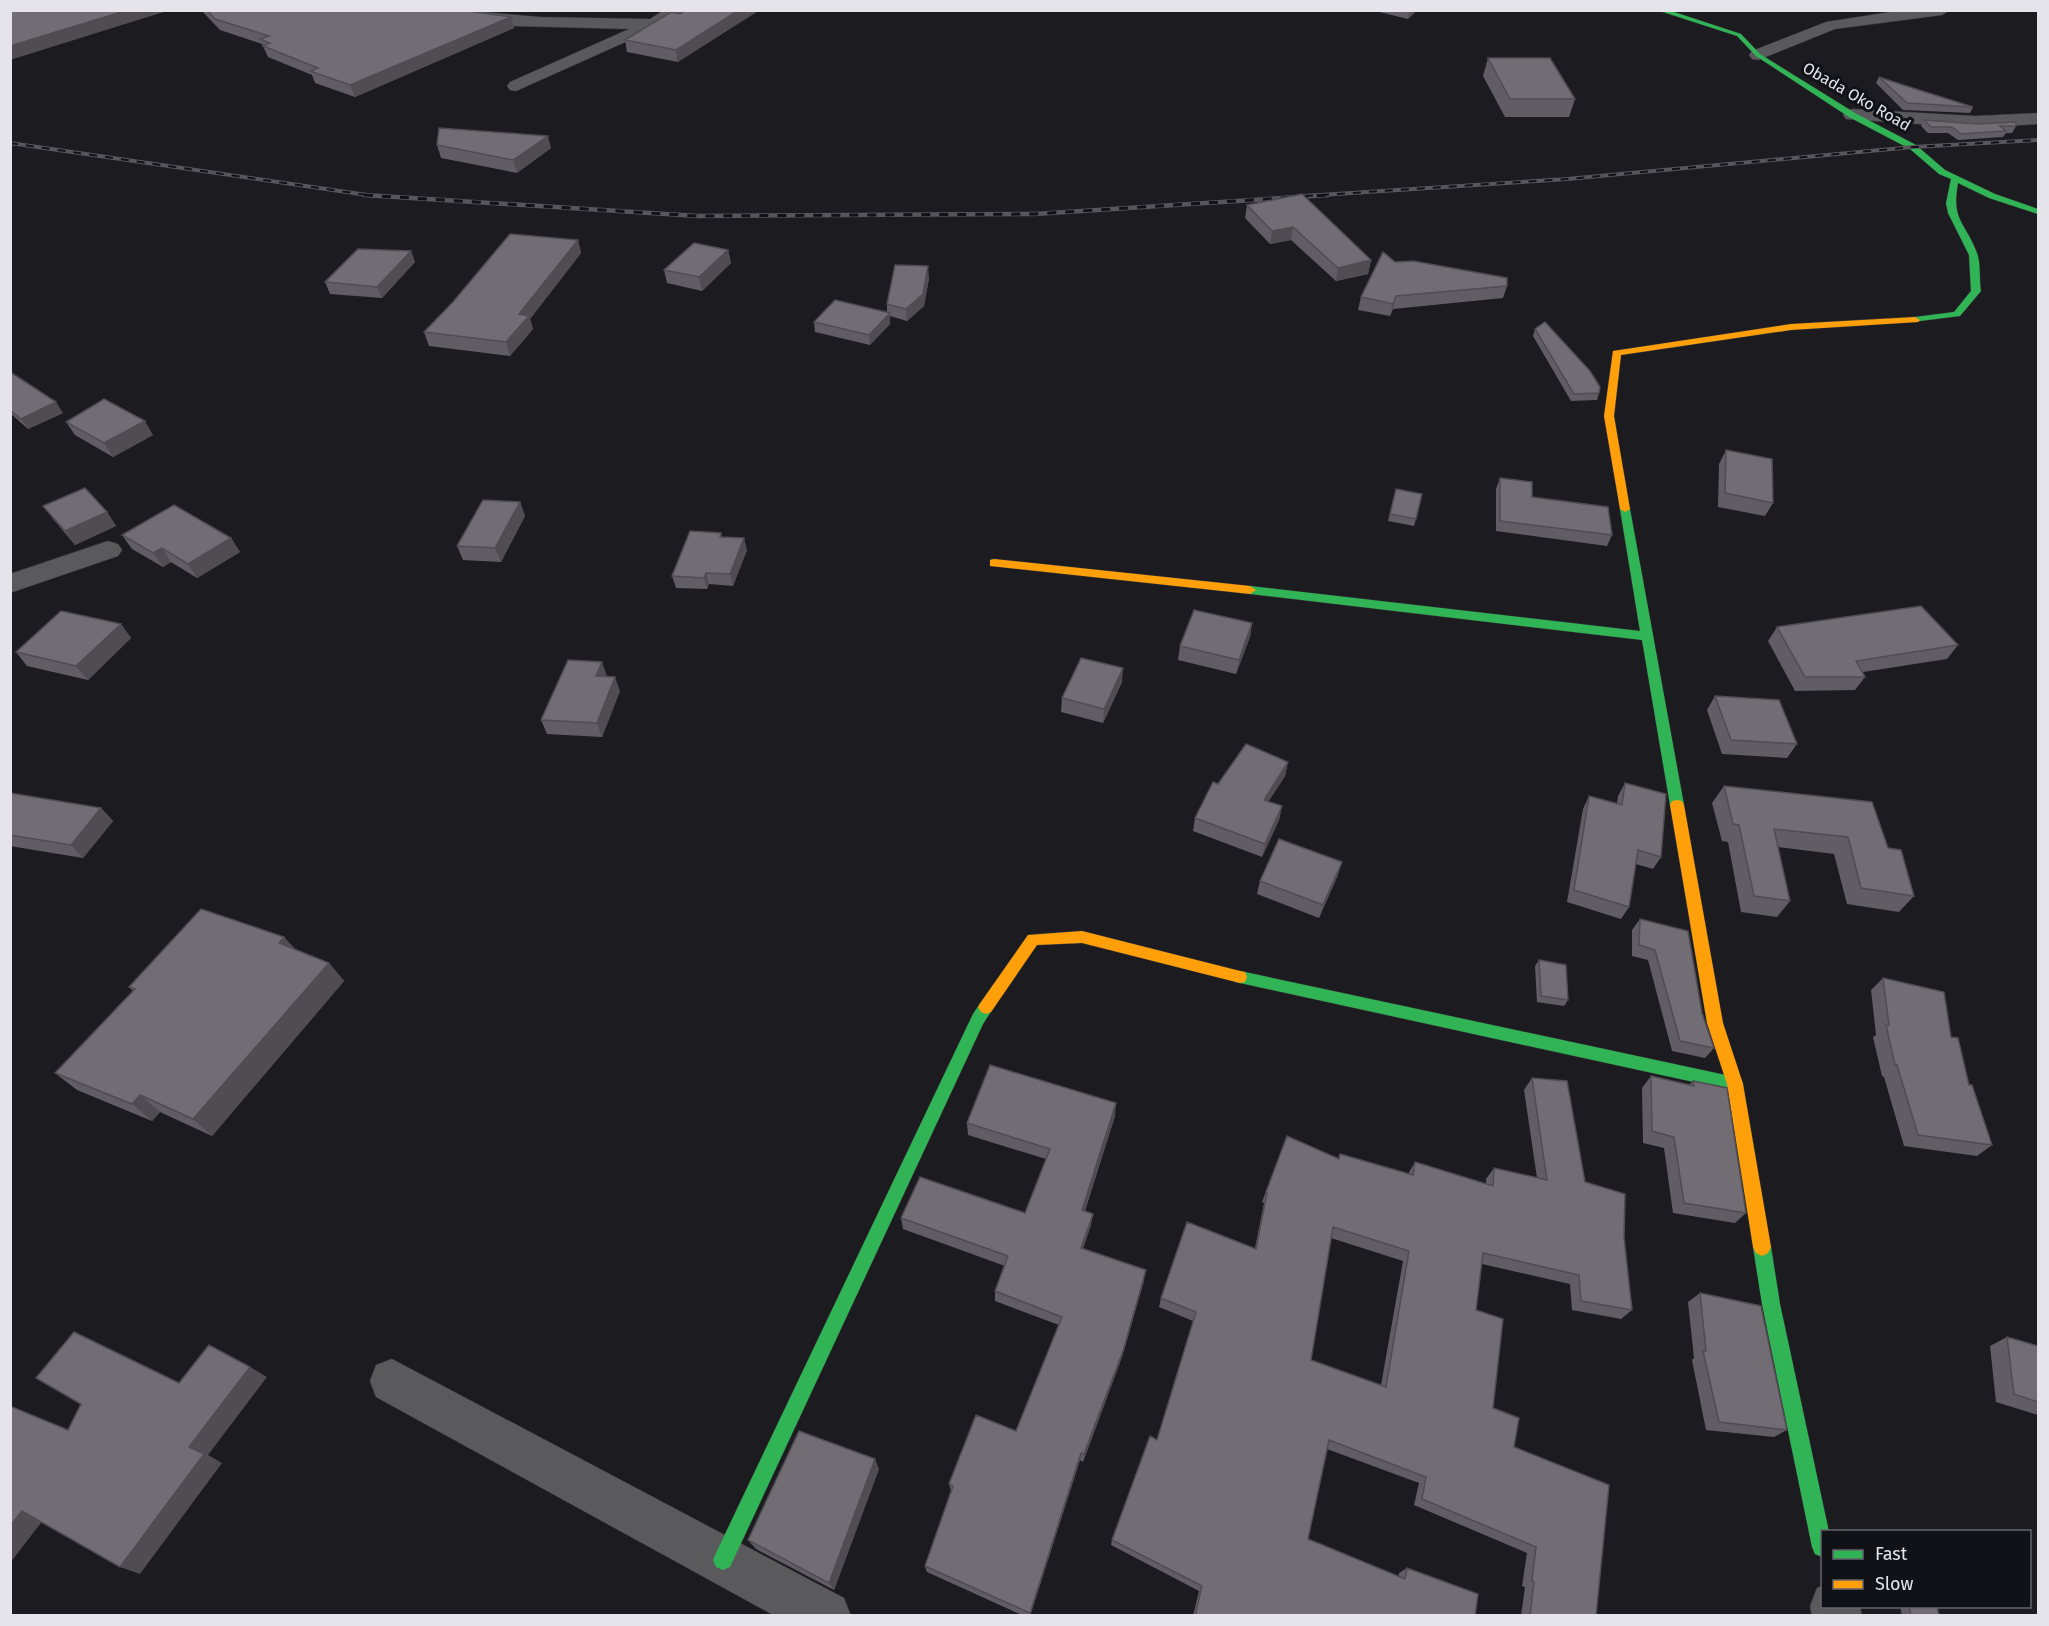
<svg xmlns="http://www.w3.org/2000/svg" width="2049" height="1626" viewBox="0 0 2049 1626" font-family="'Fira Sans',sans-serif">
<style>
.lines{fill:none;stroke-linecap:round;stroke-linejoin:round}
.street-casing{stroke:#36363a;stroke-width:1}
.fast-casing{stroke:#36363a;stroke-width:1}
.slow-casing{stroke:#36363a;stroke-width:1}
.street{fill:#5a5a5d;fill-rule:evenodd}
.fast{fill:#30b455;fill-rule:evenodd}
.slow{fill:#ff9f0a;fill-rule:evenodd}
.rail-far1-casing{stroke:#57565b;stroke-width:4}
.rail-casing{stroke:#57565b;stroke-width:4.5}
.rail-far1{stroke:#111118;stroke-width:2;stroke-dasharray:8;stroke-linecap:butt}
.rail{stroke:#111118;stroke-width:3;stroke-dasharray:9;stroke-linecap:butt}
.wall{fill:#625d64;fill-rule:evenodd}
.shaded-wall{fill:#504c51}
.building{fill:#726c74;stroke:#504c51;stroke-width:1.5;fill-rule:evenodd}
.labels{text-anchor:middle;stroke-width:6;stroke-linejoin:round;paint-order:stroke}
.far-street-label{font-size:16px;fill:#e5e4ea;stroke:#111118}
</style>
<rect width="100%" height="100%" fill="#1b1b20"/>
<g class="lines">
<defs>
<path id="street" d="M 420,10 L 460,10 L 540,17 L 650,19 L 664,10 L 685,10 L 659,27 L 516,91 L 510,90 L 507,86 L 510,82 L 629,29 L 512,26 L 428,15 Z
M 1903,10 L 1950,10 L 1942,15 L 1835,29 L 1758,60 L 1752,59 L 1749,55 L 1752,51 L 1826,22 Z
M 1852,109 L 1975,116 L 2038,113 L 2038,124 L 1975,128 L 1846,119 L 1843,115 L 1846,111 Z
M 108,541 L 118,544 L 122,550 L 118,556 L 10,593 L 10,574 Z
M 392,1359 L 844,1598 L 851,1616 L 775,1616 L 376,1397 L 370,1381 L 376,1365 Z
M 1822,1586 L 1822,1606 L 1860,1606 L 1862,1616 L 1812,1616 L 1810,1606 L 1817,1588 Z"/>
<path id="fast" d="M 1657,10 L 1668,10 L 1741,34 L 1760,54 L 1855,113 L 1916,145 L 1945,170 L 1995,194 L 2038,209 L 2038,214 L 1989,198 L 1958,183 C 1951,221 1965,221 1977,253 C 1981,264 1979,279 1981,291 L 1960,316 L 1912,322 L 1910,320 L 1915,317 L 1954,312 L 1971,291 L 1969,255 L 1948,213 L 1946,203 L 1951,179 L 1939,174 L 1910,149 L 1849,117 L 1756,56 L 1737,36 Z
M 1625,506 L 1630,509 L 1684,805 L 1682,809 L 1672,809 L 1670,805 L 1642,640 L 1250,594 L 1244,590 L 1250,586 L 1640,631 L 1620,509 Z
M 1240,971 L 1735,1077 L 1741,1079 L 1743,1084 L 1741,1089 L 1735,1091 L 1240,983 L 1235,982 L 1233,977 L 1235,972 Z
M 986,1000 L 991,1002 L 994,1007 L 983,1024 L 730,1567 L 723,1570 L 716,1567 L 713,1560 L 716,1553 L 973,1014 L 981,1002 Z
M 1762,1238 L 1768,1241 L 1771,1247 L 1780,1304 L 1829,1532 L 1822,1532 L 1822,1557 L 1815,1554 L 1812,1547 L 1762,1304 L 1753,1247 L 1756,1241 Z"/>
<path id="slow" d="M 1915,317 L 1920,320 L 1918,322 L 1791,330 L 1621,355 L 1614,416 L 1630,509 L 1625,512 L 1620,509 L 1604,416 L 1613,351 L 1791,324 Z
M 994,559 L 1250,586 L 1256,590 L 1250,594 L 990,566 L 990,560 Z
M 1677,800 L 1682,801 L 1684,805 L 1723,1023 L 1743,1084 L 1771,1247 L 1768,1253 L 1762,1256 L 1756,1253 L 1753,1247 L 1727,1084 L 1707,1023 L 1670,805 L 1672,801 Z
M 1082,931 L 1240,971 L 1245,972 L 1247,977 L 1245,982 L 1240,983 L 1082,943 L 1037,945 L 991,1012 L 986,1014 L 981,1012 L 978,1007 L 981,1002 L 1028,935 Z"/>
</defs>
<use href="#street" class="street-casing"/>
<use href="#fast" class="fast-casing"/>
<use href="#slow" class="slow-casing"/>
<use href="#street" class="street"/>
<use href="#fast" class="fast"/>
<use href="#slow" class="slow"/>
<defs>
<path id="rail-far1" d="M 10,143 L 374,196
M 1305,196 L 1567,179 L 1913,147 L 2038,140"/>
<path id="rail" d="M 364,195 L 697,216 L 1035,214 L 1328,195"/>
</defs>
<use href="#rail-far1" class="rail-far1-casing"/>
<use href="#rail" class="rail-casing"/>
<use href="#rail-far1" class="rail-far1"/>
<use href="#rail" class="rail"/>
</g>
<path class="wall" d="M 201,10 L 460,10 L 511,17 L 514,28 L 355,97 L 315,83 L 312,75 L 268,57 L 262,44 L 220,30 Z
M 1371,10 L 1417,10 L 1408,19 Z
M 671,12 L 678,62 L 627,52 L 625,40 Z
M 1488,58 L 1575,99 L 1569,117 L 1505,117 L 1483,76 Z
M 1879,77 L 1973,107 L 1970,113 L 1903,110 L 1876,83 Z
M 1924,120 L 1978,124 L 2016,126 L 2012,133 L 2006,133 L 2003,137 L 1958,140 L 1948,133 L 1928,133 L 1921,126 Z
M 437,145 L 551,148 L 517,173 L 441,158 Z
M 1247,205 L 1371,260 L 1368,274 L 1336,281 L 1291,240 L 1270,244 L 1245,218 Z
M 578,240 L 581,253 L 530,319 L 533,329 L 510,356 L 429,346 L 424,332 Z
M 728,250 L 731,263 L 702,291 L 667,283 L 664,270 Z
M 411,251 L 415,262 L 382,298 L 330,294 L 325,282 Z
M 1395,262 L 1507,286 L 1503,298 L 1393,309 L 1390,316 L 1358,310 L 1361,297 Z
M 929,278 L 924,306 L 907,321 L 890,316 L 890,324 L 870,345 L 815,332 L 814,322 L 887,313 L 887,304 Z
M 1535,329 L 1599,393 L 1597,400 L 1571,401 L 1533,336 Z
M 10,372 L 63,413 L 28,429 L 10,413 Z
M 66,422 L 153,435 L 113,457 L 75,435 Z
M 1726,450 L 1773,503 L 1765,516 L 1718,507 L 1719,464 Z
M 1500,478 L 1532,497 L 1612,535 L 1607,546 L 1496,531 L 1496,489 Z
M 1396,489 L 1416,519 L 1414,526 L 1388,521 Z
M 520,502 L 525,516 L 501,562 L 463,560 L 457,546 Z
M 43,506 L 107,512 L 116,526 L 75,545 L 54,520 Z
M 721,533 L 722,537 L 747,550 L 733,586 L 709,584 L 707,589 L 676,588 L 672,576 Z
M 122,535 L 231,538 L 240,552 L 197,578 L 171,562 L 163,567 L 132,549 Z
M 1252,623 L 1250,637 L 1236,674 L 1178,660 L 1180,646 Z
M 121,624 L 131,638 L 88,680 L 27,666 L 16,652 Z
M 1777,627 L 1958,645 L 1947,659 L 1863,672 L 1865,677 L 1855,690 L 1795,691 L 1768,641 Z
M 607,676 L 620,691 L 602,737 L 547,734 L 541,720 Z
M 1122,682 L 1103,723 L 1061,712 L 1062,698 Z
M 1715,696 L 1797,744 L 1787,758 L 1722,754 L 1707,710 Z
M 1288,762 L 1285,776 L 1268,802 L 1282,806 L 1279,820 L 1262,857 L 1193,831 L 1195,818 L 1218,784 Z
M 1625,783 L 1661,857 L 1653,869 L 1636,864 L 1629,907 L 1621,919 L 1567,902 L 1583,809 L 1589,796 L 1617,803 L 1618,796 Z
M 1724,786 L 1888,848 L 1914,896 L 1899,912 L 1847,904 L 1834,854 L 1778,847 L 1790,901 L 1777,917 L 1741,912 L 1728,842 L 1722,841 L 1712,803 Z
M 10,793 L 101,808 L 113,821 L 83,858 L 10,846 Z
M 1338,875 L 1319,918 L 1257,894 L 1260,881 Z
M 1640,919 L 1702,1013 L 1714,1048 L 1705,1058 L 1672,1051 L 1648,960 L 1632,956 L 1632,930 Z
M 284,937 L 295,949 L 329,963 L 344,981 L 212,1136 L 160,1112 L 152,1121 L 77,1090 L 55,1073 L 133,991 L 129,987 Z
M 1539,960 L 1568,1000 L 1564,1006 L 1537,1002 L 1535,966 Z
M 1883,978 L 1951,1037 L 1992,1145 L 1977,1156 L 1904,1146 L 1884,1077 L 1882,1076 L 1873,1037 L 1876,1035 L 1871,990 Z
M 1651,1076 L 1689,1085 L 1693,1081 L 1746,1213 L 1735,1223 L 1673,1213 L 1664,1148 L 1643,1143 L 1642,1088 Z
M 1532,1078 L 1585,1182 L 1624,1237 L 1632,1310 L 1621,1319 L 1572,1310 L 1570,1284 L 1482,1264 L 1476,1310 L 1493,1408 L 1514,1447 L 1596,1616 L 1521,1616 L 1525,1587 L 1522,1586 L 1527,1553 L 1414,1505 L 1419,1483 L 1327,1449 L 1308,1539 L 1399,1577 L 1399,1573 L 1407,1568 L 1475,1616 L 1193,1616 L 1199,1591 L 1111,1545 L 1112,1540 L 1157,1440 L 1193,1321 L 1159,1307 L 1161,1298 L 1255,1248 L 1264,1203 L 1262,1202 L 1287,1136 L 1338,1159 L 1340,1154 L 1408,1174 L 1415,1162 L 1486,1184 L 1486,1179 L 1494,1168 L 1537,1178 L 1524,1090 ZM 1331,1238 L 1403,1261 L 1381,1385 L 1311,1360 Z
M 1115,1116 L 1085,1211 L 1091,1225 L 1083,1248 L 1144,1281 L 1122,1357 L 1083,1462 L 1080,1460 L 1030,1616 L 1024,1616 L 927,1572 L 925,1566 L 951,1491 L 949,1484 L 1016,1431 L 1059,1325 L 995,1301 L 995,1291 L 1005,1266 L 903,1229 L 901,1218 L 1025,1213 L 1046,1159 L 968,1135 L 967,1123 Z
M 1700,1293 L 1787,1430 L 1774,1437 L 1706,1430 L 1692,1360 L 1694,1358 L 1688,1302 Z
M 2007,1337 L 2038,1346 L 2038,1415 L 1996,1402 L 1990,1346 Z
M 879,1469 L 834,1590 L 756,1549 L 748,1540 Z
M 1900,1606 L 1937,1606 L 1939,1616 L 1902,1616 Z"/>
<path class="shaded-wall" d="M 128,10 L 170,10 L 10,60 L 10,46 Z
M 739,10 L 760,10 L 678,62 L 676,50 Z
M 1409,10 L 1417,10 L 1408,19 Z
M 511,17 L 514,28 L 355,97 L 350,85 Z
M 548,136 L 551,148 L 517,173 L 513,160 Z
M 1293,227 L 1291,240 L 1270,244 L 1272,231 Z
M 578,240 L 581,253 L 530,319 L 533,329 L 510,356 L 506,342 L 519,314 Z
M 728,250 L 731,263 L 702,291 L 699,277 Z
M 411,251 L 415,262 L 382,298 L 377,287 Z
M 1371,260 L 1368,274 L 1336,281 L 1338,268 Z
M 928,266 L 929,278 L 924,306 L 907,321 L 906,309 Z
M 1396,296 L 1393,309 L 1390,316 L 1393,304 Z
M 890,313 L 890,324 L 870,345 L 869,335 Z
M 56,402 L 63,413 L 28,429 L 21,419 Z
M 145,421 L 153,435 L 113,457 L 104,443 Z
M 520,502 L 525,516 L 501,562 L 495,548 Z
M 107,512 L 116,526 L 75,545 L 65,531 Z
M 231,538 L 240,552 L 197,578 L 188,564 Z
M 744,538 L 747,550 L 733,586 L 730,574 Z
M 162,548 L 171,562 L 163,567 L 153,553 Z
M 706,573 L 709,584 L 707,589 L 704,578 Z
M 1252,623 L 1250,637 L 1236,674 L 1239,660 Z
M 121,624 L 131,638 L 88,680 L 76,666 Z
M 602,662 L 607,676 L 601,690 L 596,676 Z
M 1123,668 L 1122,682 L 1103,723 L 1104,709 Z
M 615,677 L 620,691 L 602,737 L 597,723 Z
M 1288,762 L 1285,776 L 1261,813 L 1264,800 Z
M 1282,806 L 1279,820 L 1262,857 L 1265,844 Z
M 101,808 L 113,821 L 83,858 L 71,845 Z
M 1342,862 L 1338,875 L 1319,918 L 1323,905 Z
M 284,937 L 300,956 L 279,943 Z
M 329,963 L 344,981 L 212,1136 L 193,1119 Z
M 140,1095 L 160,1112 L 152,1121 L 132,1104 Z
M 1116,1103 L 1115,1116 L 1081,1221 L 1082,1210 Z
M 1093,1214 L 1091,1225 L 1080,1258 L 1081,1248 Z
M 1146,1270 L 1122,1357 L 1083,1462 L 1084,1454 Z
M 250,1367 L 267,1377 L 208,1455 L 222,1463 L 140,1574 L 120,1567 L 189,1447 Z
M 1081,1453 L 1080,1460 L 1030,1616 L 1030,1613 Z
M 875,1459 L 879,1469 L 834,1590 L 829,1583 Z
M 22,1511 L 44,1519 L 10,1563 L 10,1526 Z"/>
<path class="building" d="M 10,10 L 128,10 L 10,46 Z
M 207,10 L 460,10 L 511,17 L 350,85 L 310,71 L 318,68 L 263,46 L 270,43 L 260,39 L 269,36 L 215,19 Z
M 686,10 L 739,10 L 676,50 L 625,40 L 671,12 L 680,14 Z
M 1488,58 L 1550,58 L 1575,99 L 1510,99 Z
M 1879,77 L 1903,85 L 1973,107 L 1907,103 Z
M 1924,120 L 1978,124 L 2016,122 L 2016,126 L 2000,126 L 2006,131 L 1961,134 L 1952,127 L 1931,127 Z
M 439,128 L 548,136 L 513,160 L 437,145 Z
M 1302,194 L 1371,260 L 1338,268 L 1293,227 L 1272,231 L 1247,205 Z
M 510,234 L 578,240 L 519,314 L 529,316 L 506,342 L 424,332 L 453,302 Z
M 694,243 L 728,250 L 699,277 L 664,270 Z
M 358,249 L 411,251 L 377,287 L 325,282 Z
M 1383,252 L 1395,262 L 1413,261 L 1507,278 L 1507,286 L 1396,296 L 1393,304 L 1361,297 Z
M 895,265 L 928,266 L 923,294 L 906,309 L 887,304 Z
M 835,300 L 890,313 L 869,335 L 814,322 Z
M 1545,322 L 1590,371 L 1600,387 L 1599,393 L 1574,394 L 1535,329 Z
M 10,372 L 56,402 L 21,419 L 10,410 Z
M 104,399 L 145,421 L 104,443 L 66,422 Z
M 1726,450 L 1772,459 L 1773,503 L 1725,493 Z
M 1500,478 L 1532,482 L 1532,497 L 1608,507 L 1612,535 L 1500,521 Z
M 85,488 L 107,512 L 65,531 L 43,506 Z
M 1396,489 L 1422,494 L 1416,519 L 1390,514 Z
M 483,500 L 520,502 L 495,548 L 457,546 Z
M 174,505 L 231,538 L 188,564 L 162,548 L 153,553 L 122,535 Z
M 690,531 L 721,533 L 720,537 L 744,538 L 730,574 L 706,573 L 704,578 L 672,576 Z
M 1921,606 L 1958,645 L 1856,661 L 1865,677 L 1805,677 L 1777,627 Z
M 1194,610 L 1252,623 L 1239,660 L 1180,646 Z
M 61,611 L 121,624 L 76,666 L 16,652 Z
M 1081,658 L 1123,668 L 1104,709 L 1062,698 Z
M 568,660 L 602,662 L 596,676 L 615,677 L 597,723 L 541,720 Z
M 1715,696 L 1779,700 L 1797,744 L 1731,740 Z
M 1246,744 L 1288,762 L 1264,800 L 1282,806 L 1265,844 L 1195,818 L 1213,782 L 1218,784 Z
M 1625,783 L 1666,794 L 1661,857 L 1638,850 L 1629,907 L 1574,890 L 1589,796 L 1622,805 Z
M 1724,786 L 1872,802 L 1888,848 L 1901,850 L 1914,896 L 1861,888 L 1848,837 L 1774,829 L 1790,901 L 1754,896 L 1739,825 L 1733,824 Z
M 10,793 L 101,808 L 71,845 L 10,835 Z
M 1279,839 L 1342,862 L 1323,905 L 1260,881 Z
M 201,909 L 284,937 L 279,943 L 329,963 L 193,1119 L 140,1095 L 132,1104 L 55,1073 L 135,989 L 129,987 Z
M 1640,919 L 1688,931 L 1702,1013 L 1714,1048 L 1680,1041 L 1655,950 L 1639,945 Z
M 1539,960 L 1566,965 L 1568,1000 L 1541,996 Z
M 1883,978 L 1944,992 L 1951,1037 L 1958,1038 L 1969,1085 L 1972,1085 L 1992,1145 L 1918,1135 L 1897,1065 L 1895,1065 L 1886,1025 L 1889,1025 Z
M 990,1065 L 1116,1103 L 1082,1210 L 1093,1214 L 1081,1248 L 1146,1270 L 1124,1348 L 1084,1454 L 1081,1453 L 1030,1613 L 925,1566 L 953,1486 L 949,1484 L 976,1415 L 1016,1431 L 1062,1317 L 995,1291 L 1008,1256 L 901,1218 L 920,1177 L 1025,1213 L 1050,1149 L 967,1123 Z
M 1651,1076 L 1694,1086 L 1693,1081 L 1727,1088 L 1746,1213 L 1684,1203 L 1674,1137 L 1652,1131 Z
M 1532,1078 L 1567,1081 L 1585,1182 L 1625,1194 L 1624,1237 L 1632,1310 L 1581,1301 L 1579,1275 L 1483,1253 L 1476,1310 L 1503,1319 L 1493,1408 L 1519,1418 L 1514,1447 L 1609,1485 L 1596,1616 L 1530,1616 L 1534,1582 L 1532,1581 L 1536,1547 L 1422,1499 L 1426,1477 L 1329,1440 L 1308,1539 L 1405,1579 L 1407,1568 L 1478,1594 L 1475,1616 L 1195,1616 L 1202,1586 L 1112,1540 L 1150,1436 L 1157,1440 L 1196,1312 L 1161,1298 L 1187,1222 L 1256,1249 L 1267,1193 L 1266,1192 L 1287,1136 L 1339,1159 L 1340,1154 L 1413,1175 L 1415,1162 L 1493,1186 L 1494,1168 L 1547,1180 ZM 1333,1227 L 1409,1251 L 1386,1387 L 1311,1360 Z
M 1700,1293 L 1761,1306 L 1787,1430 L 1719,1422 L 1703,1351 L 1706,1351 Z
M 74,1332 L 179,1383 L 209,1345 L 250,1367 L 189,1447 L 204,1454 L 120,1567 L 22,1511 L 10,1526 L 10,1406 L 68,1430 L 81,1404 L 36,1378 Z
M 2007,1337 L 2038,1346 L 2038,1402 L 2014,1394 Z
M 799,1431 L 875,1459 L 829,1583 L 748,1540 Z
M 1909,1606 L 1937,1606 L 1939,1616 L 1911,1616 Z"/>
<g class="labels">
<g class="far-street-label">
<text transform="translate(1857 96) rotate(30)" y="6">Obada Oko Road</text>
</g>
</g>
<rect width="2049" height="1626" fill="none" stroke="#e5e4ea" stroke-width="24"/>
<rect x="1821" y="1530" width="210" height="78" fill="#111118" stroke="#66656c" stroke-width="1.5"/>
<rect x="1833" y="1550" width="30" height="9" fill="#30b455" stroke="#66656c" stroke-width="1.5"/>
<text x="1875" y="1560" font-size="18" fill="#e5e4ea">Fast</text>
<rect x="1833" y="1580" width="30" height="9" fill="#ff9f0a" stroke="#66656c" stroke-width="1.5"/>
<text x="1875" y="1590" font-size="18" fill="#e5e4ea">Slow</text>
</svg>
